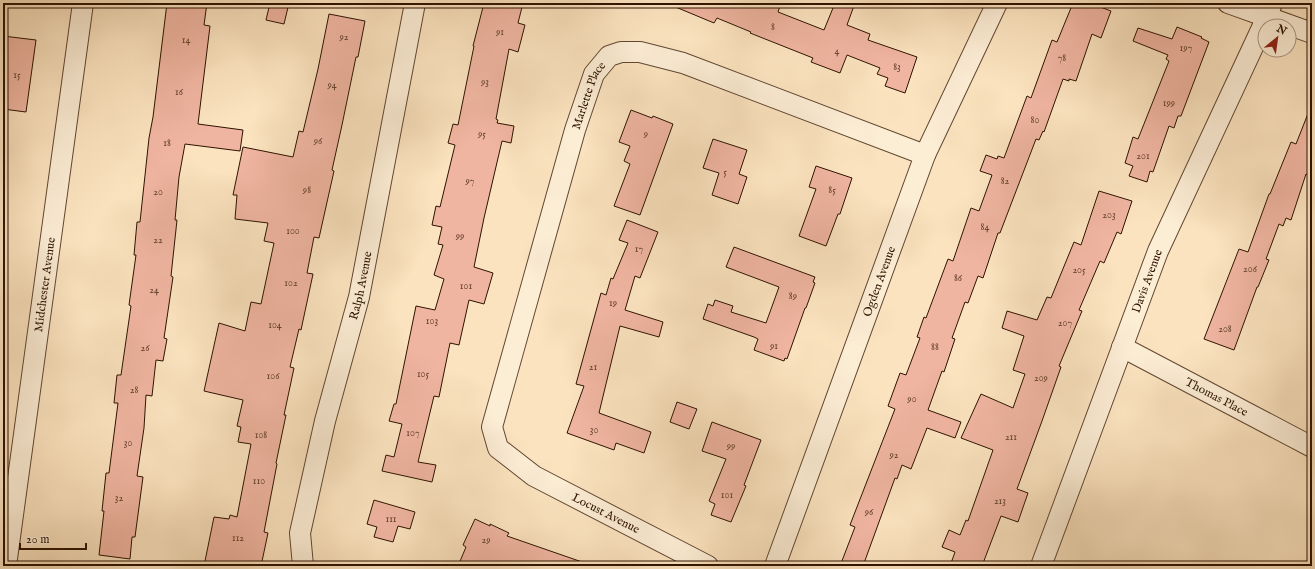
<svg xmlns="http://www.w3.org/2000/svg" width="1315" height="569" viewBox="0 0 1315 569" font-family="'IM FELL English',serif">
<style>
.building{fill:#f0b5a1;stroke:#2e1301}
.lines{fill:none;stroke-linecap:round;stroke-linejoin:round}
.street-casing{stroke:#614730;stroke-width:22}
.street{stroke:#fcedd5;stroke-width:20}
.labels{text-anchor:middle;stroke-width:3;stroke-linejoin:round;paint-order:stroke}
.number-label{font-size:10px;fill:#5e3c29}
.street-label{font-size:12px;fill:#2e1301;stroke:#fcedd5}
</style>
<rect width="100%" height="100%" fill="#fbe3bf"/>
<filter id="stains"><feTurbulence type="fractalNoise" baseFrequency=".005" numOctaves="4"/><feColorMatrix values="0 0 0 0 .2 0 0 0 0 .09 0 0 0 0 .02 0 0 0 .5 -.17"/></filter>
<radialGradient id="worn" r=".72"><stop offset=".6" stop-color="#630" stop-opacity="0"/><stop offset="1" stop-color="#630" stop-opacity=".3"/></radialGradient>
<path class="building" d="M 167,3 L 207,3 L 204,25 L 210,26 L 198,124 L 243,130 L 240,151 L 185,144 L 179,177 L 175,220 L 177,220 L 171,276 L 173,277 L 164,338 L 167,339 L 163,361 L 156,360 L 152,396 L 146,395 L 144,428 L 137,476 L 143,477 L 135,537 L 132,537 L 130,559 L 99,555 L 104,511 L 102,511 L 106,473 L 109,473 L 118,403 L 114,403 L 117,375 L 121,375 L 131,306 L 129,305 L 136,255 L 134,255 L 137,222 L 140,222 L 149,138 L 153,117 Z
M 270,3 L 289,3 L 284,24 L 266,20 Z
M 484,3 L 523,3 L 518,23 L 525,25 L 518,52 L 509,49 L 496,119 L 498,120 L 497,123 L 514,126 L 511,143 L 502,141 L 484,218 L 474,267 L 493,273 L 484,304 L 469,300 L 459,345 L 450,343 L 439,397 L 434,396 L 418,462 L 436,465 L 432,482 L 382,471 L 386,455 L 394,457 L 402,424 L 389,421 L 394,404 L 396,404 L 416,306 L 435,310 L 444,279 L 434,275 L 443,245 L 438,244 L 442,227 L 432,225 L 436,206 L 440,207 L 455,145 L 448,143 L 453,124 L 458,125 L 474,46 L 473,46 Z
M 666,3 L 781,3 L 778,12 L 824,30 L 835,3 L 855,3 L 847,25 L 870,34 L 868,40 L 917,57 L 905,93 L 885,86 L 888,78 L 877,74 L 880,68 L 847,55 L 840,73 L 811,62 L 813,58 L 750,33 L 751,32 L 717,18 L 714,23 Z
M 1073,3 L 1090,3 L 1111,11 L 1101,38 L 1092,34 L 1076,81 L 1069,79 L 1069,81 L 1063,79 L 1044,132 L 1043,131 L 1039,140 L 1036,139 L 1000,233 L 998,233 L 983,278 L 978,276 L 968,303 L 965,302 L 952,338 L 955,339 L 944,372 L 942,371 L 928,410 L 961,422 L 955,438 L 927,428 L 911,469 L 902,465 L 897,479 L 895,478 L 863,566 L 840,566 L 855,527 L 850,525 L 895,409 L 888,406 L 900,373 L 906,375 L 920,338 L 917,337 L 924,317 L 926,318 L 948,259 L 953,261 L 971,208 L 979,211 L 992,175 L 980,171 L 986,155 L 997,159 L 998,156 L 1004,158 L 1027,96 L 1031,98 L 1052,40 L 1057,42 Z
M 329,14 L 365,21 L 358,57 L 356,57 L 342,125 L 332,170 L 334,171 L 319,238 L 314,237 L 307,273 L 313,274 L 301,330 L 299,329 L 290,367 L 294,368 L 284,415 L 286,415 L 276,463 L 277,464 L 264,532 L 268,533 L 261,566 L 204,566 L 214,517 L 229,519 L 230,515 L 237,517 L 251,444 L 238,442 L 241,427 L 237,426 L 243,400 L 204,391 L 219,323 L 245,331 L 251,302 L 261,304 L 274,243 L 264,241 L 268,223 L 235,219 L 237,195 L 233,195 L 243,147 L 293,157 L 299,131 L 303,132 L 318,69 Z
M 1177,27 L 1202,37 L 1201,38 L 1209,42 L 1181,116 L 1178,116 L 1174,128 L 1169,126 L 1153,172 L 1150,171 L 1147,182 L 1129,176 L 1133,166 L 1125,163 L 1133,137 L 1138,139 L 1169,61 L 1166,59 L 1168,55 L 1133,41 L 1138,28 L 1172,39 Z
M 3,36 L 36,40 L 26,112 L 3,109 Z
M 1311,106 L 1312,106 L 1312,177 L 1306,174 L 1291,220 L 1286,218 L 1283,226 L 1279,224 L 1266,259 L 1269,260 L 1258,287 L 1257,287 L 1234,350 L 1204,339 L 1239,249 L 1248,252 L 1269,194 L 1270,194 L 1291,142 L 1296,144 Z
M 631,110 L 652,118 L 653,116 L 673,124 L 640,215 L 614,206 L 630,164 L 624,161 L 630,146 L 619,142 Z
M 713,139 L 747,150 L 739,174 L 747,177 L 738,204 L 712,195 L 719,173 L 703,168 Z
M 816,166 L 852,178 L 840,214 L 838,214 L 826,246 L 799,236 L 816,189 L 809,187 Z
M 1099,191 L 1132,201 L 1121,234 L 1117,232 L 1104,263 L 1100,261 L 1079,310 L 1082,311 L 1059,366 L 1061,367 L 1042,421 L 1017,489 L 1028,493 L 1018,522 L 1001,516 L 982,566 L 950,566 L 955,552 L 942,547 L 949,530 L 960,535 L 966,520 L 968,521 L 993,450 L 961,438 L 981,394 L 1013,408 L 1025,374 L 1013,370 L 1024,336 L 1002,328 L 1007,311 L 1037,320 L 1047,297 L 1051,298 L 1074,242 L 1081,245 Z
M 627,220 L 658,232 L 640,278 L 635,276 L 625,310 L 663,322 L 659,337 L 620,326 L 599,413 L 651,432 L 644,453 L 616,443 L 614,450 L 567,433 L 584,386 L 576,384 L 601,293 L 606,295 L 611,278 L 613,279 L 628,243 L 619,240 Z
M 734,247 L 815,277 L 813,282 L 815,283 L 806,308 L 805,308 L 787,359 L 785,358 L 784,361 L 754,350 L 758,339 L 754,337 L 703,319 L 708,304 L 713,306 L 715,300 L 733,306 L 731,312 L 766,323 L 779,287 L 726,267 Z
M 677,402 L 697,409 L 689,429 L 670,422 Z
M 712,422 L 761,440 L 744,485 L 746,486 L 731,522 L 711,515 L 715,504 L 709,501 L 726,459 L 702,451 Z
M 374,500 L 415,512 L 410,529 L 398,526 L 393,542 L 374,537 L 377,527 L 367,524 Z
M 475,519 L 490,526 L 490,524 L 509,533 L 507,536 L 585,563 L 585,566 L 458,566 L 466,547 L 463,545 Z"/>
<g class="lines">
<defs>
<g id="street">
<path d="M 1228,3 L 1312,33"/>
<path id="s1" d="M 1122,347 L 1312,447"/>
<path id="s2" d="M 6,566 L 83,3"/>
<path id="s3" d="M 303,566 L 300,533 L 325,421 L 359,297 L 415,3"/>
<path id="s4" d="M 708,566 L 534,476 L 498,448 L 492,427 L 575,130 L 594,74 L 609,56 L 621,52 L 640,52 L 683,63 L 925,155"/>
<path id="s5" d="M 775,566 L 925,155 L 997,3"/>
<path id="s6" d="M 1041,566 L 1158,251 L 1267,17 L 1272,3"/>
</g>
</defs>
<use href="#street" class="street-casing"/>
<use href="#street" class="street"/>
</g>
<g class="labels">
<g class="number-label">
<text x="773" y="30">8</text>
<text x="500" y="35">91</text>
<text x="344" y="40">92</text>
<text x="186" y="43">14</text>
<text x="1186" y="51">197</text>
<text x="837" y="54">4</text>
<text x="1062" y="61">78</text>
<text x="897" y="70">83</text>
<text x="17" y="78">15</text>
<text x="485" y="85">93</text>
<text x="332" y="88">94</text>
<text x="179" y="95">16</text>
<text x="1169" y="106">199</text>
<text x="1035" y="123">80</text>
<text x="482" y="137">95</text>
<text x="646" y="137">9</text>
<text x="318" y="144">96</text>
<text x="167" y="146">18</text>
<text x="1143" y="159">201</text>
<text x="725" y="175">5</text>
<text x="470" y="184">97</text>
<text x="1005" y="184">82</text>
<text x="307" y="193">98</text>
<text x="832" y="193">85</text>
<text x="158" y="195">20</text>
<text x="1109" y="218">203</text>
<text x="985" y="230">84</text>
<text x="293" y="234">100</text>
<text x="460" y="239">99</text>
<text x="158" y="243">22</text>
<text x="639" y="252">17</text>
<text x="1250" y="272">206</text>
<text x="1079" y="273">205</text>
<text x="958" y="281">86</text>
<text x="291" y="286">102</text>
<text x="466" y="289">101</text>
<text x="154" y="293">24</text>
<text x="793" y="299">89</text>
<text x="613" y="306">19</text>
<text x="432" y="324">103</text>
<text x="1065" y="326">207</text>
<text x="275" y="328">104</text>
<text x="1225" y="332">208</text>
<text x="774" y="349">91</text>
<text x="935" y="350">88</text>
<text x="145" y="351">26</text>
<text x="593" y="370">21</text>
<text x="423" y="377">105</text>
<text x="273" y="379">106</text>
<text x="1041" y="381">209</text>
<text x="134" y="393">28</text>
<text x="912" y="402">90</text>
<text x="594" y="433">30</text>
<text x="413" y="436">107</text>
<text x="261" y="438">108</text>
<text x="1011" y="440">211</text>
<text x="128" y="446">30</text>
<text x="731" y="449">99</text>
<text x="894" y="458">92</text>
<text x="259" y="484">110</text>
<text x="727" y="498">101</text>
<text x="119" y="501">32</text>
<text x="1000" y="504">213</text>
<text x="869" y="515">96</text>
<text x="391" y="522">111</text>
<text x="238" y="541">112</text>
<text x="486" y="543">29</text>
</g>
<g class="street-label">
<text dy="4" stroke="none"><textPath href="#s4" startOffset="609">Marlette Place</textPath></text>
<text dy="4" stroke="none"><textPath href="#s6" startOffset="304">Davis Avenue</textPath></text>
<text dy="4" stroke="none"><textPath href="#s5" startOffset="303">Ogden Avenue</textPath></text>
<text dy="4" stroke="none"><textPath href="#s2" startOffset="284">Midchester Avenue</textPath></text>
<text dy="4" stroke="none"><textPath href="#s3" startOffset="288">Ralph Avenue</textPath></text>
<text dy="4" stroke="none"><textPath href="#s1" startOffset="107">Thomas Place</textPath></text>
<text transform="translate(606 513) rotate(27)" y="4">Locust Avenue</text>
</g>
</g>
<rect width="1315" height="569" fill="none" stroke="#fbe3bf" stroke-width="16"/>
<rect x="4" y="4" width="1307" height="561" fill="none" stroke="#2e1301" stroke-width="2"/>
<rect x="8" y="8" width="1299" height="553" fill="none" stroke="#2e1301"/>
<g transform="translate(1277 38) rotate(29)"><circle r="19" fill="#fcedd5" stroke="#aa9680"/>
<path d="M0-3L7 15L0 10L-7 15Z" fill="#8f2418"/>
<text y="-6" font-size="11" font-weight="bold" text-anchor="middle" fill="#2e1301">N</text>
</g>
<path d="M20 543v6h66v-6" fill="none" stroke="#2e1301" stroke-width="2"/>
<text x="26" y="543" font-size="12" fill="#2e1301" stroke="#fcedd5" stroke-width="3" paint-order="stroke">20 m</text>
<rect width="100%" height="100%" filter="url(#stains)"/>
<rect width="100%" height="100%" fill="url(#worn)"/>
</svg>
